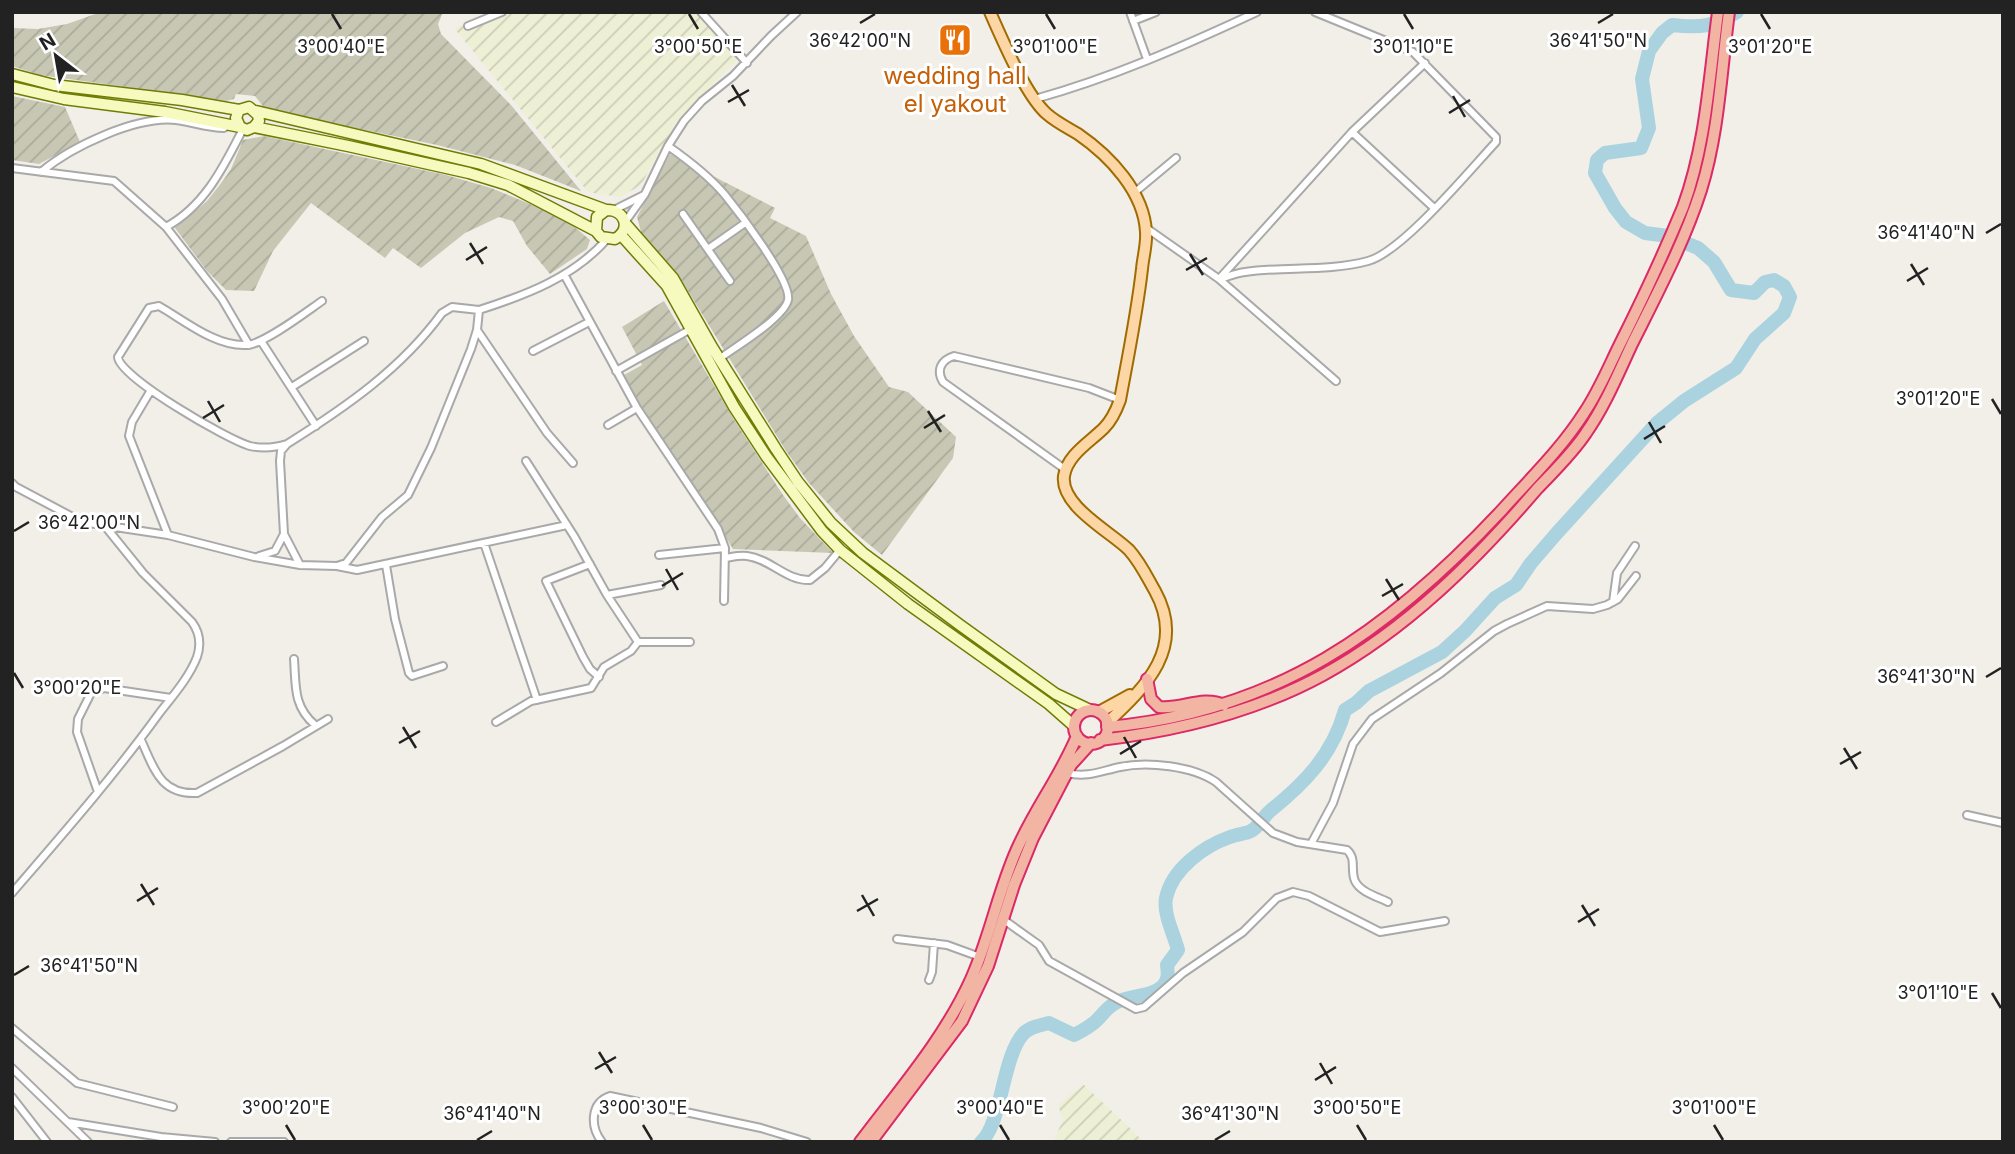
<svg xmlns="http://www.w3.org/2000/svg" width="2015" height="1154" viewBox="0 0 2015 1154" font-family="Inter,sans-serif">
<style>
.construction{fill:url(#construction-furrows)}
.farmland{fill:url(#farmland-furrows)}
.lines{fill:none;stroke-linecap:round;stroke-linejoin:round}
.river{stroke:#aad3df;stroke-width:14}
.minor-casing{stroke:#a9a9a9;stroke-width:10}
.secondary-casing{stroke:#707d05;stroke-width:13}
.primary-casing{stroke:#a06b00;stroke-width:14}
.trunk-casing{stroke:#dc2a67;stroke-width:14}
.minor{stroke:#fff;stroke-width:6}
.secondary{stroke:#f7fabf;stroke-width:10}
.primary{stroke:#fcd6a4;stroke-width:10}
.trunk{stroke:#f2b4a3;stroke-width:10}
.ticks{fill:none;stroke:#222;stroke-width:2.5}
.labels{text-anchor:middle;stroke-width:6;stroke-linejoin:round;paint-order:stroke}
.food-label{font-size:24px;fill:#c56008;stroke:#fff}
.ticks-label{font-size:18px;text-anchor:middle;fill:#222;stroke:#fff;stroke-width:6;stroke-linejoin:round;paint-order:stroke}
</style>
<defs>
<pattern id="construction-furrows" width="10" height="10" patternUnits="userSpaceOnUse" patternTransform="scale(1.75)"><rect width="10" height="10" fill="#c7c7b4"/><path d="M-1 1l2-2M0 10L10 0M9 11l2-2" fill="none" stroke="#abab9a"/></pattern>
<pattern id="farmland-furrows" width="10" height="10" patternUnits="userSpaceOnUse" patternTransform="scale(1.75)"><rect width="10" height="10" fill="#eef0d5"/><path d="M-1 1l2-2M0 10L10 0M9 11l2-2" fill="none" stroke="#ccceb7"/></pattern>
</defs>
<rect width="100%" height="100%" fill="#f2efe9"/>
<path class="construction" d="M 101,12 L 443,12 L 438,24 L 441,34 L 511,105 L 581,191 L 515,165 L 437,145 L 265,109 L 255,96 L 236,94 L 234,99 L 226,101 L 40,75 L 12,66 L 12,28 L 38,29 L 67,24 Z
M 12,96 L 65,107 L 80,142 L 39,164 L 12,160 Z
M 264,136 L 446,175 L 491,188 L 547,211 L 571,224 L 590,240 L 587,249 L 550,274 L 527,246 L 513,221 L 499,217 L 465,233 L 421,268 L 393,248 L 385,258 L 311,203 L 273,251 L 254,291 L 226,290 L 207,271 L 175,228 L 207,201 L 222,182 L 231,169 L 243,140 Z
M 670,154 L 775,208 L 770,218 L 806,236 L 831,294 L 854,336 L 889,387 L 908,392 L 956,437 L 953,458 L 882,555 L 854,532 L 809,483 L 786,451 L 680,278 L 641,232 L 637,217 Z
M 664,301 L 733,418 L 783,495 L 800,518 L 833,553 L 733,549 L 692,482 L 649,420 L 624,375 L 642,365 L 622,327 Z"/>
<path class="farmland" d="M 492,12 L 698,12 L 739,58 L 677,121 L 641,185 L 620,197 L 588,192 L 454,28 Z
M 1083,1084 L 1130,1128 L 1144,1142 L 1053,1142 L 1063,1120 L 1058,1105 Z"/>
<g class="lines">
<path class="river" d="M 981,1142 C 1002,1124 1002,1056 1024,1033 C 1030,1027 1041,1025 1049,1023 L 1074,1035 C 1082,1031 1091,1026 1097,1020 C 1104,1013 1107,1007 1117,1002 C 1131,995 1152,997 1163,986 C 1169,979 1168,973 1167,965 L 1178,950 C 1174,934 1163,914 1166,898 C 1172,869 1204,846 1230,837 C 1237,834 1245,834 1251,831 C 1259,827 1263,817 1270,811 C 1305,783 1333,754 1345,710 L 1356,703 L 1369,691 L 1442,652 L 1465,631 L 1495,598 L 1516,585 L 1531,563 L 1556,534 L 1657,423 L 1684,401 L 1736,368 L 1755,339 L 1784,313 L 1790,297 L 1784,286 L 1774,280 L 1765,282 L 1754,293 L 1731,290 L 1714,262 L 1698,248 L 1668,236 L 1645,233 L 1626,222 L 1615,208 L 1595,173 L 1597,160 L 1605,153 L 1641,148 L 1649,128 L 1642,79 L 1649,51 L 1662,33 L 1672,25 C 1701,28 1712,27 1737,12"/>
<defs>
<path id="minor" d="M 701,12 L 747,63
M 1130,12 L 1147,59
M 1133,21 L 1156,12
M 468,26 L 502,12
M 1035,99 C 1111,78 1184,46 1257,12
M 1352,132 L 1434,208
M 668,146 C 688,160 709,176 725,195 C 738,211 792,281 788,300 C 784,318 735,347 719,359
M 12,168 L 114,181 L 166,227 L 222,299 L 249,345
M 41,172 C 71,147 135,116 176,120 C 192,122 207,128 224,128
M 1134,193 L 1176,158
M 614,210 L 644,195
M 683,214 L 730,281
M 625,222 L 645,194 L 668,146 L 684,121 L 702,101 L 733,76 L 771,36 L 797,12
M 166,227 C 205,206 224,166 243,129
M 1145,227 L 1219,279 C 1227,277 1236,273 1245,272 C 1285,266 1327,272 1368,261 C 1402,252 1469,171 1496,142 L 1496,137 L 1413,52 L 1315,12
M 708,249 L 745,223
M 565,276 L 637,408 L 718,529 L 725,548 L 724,601
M 477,330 L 547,433 L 573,463
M 261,341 L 316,426
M 533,351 L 589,322
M 616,371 L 691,329
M 1336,381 L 1219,279 L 1352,132 L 1425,63
M 292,387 L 364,341
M 151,390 L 132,422 L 129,436 L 168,535
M 608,425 L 637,408
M 287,444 C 274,448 263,449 250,446 C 228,440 119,377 118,357 L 149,308 L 159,306 C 185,321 216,347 247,345 C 264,344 306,312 322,301
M 526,461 L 574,536 L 607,595 L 661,585
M 1066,470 L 943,382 C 936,370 941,360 954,356 L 1089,388 L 1120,400
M 12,483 L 16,487 L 82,522 L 168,535 L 254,557 L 300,565 L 337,566 L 357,570 L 567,525
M 284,534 L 280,461 L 281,451 L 287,444 C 346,407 401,369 442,313 L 452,307 L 479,310
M 484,543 L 537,700
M 659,555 L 725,548
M 259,556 L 275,551 L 284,534 L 300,565
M 725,558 C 732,557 740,555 747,556 C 771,559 786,581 810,580 L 825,568 L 840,550
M 590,564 L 546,581 L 583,657 L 590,669 L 599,677
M 386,565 L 395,619 L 409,673 L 412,676 L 443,666
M 337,566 L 346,563 L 382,517 L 408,495 L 431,448 L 471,349 L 477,330 L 479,310 C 526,295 574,277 607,239
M 607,595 L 638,642 L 690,642
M 1613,602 L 1617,573 L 1635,546
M 294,659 C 296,686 293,706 315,725
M 496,722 L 531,701 L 591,688 L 604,667 L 631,651 L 638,642
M 141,740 C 154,768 160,795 197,793 L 283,746 L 328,719
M 1067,773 C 1087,778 1101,771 1120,767 C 1147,761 1193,766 1216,782 L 1273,833 L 1297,842 L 1347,850 C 1357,859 1350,870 1355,881 C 1360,892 1378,897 1388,902
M 98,792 L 77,732 L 78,719 L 91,693 L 104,688 L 171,698
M 1967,815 L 2003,823
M 1311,844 L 1333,803 L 1353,744 L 1372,719 L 1441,673 L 1494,631 L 1507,624 L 1547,606 L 1593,609 L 1607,605 L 1618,599 L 1636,576
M 12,893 C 62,835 113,777 158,715 C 171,698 189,678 197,657 C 201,645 200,633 192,622 L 143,573 L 105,526
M 1004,920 L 1039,945 L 1049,961 L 1136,1009 L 1144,1007 L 1183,973 L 1243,932 L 1277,898 L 1293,892 L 1309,896 L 1380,932 L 1445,921
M 897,939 L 947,945 L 980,957
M 929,980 L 932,972 L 934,943
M 12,1028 L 77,1083 L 173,1107
M 12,1068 L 88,1142
M 12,1097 L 47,1142
M 68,1122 L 161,1137 L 215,1142
M 231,1142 L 284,1142
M 602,1142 C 590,1127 590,1103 610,1096 L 761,1128 L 807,1142"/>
<path id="secondary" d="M 12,74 L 54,85 L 182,100 L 239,110 L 249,107 L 258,115 L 259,121 L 254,127 L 247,130 L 240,127 L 236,118 L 239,110
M 12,87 L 64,99 L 165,112 L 240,127
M 256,111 L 481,164 L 606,210 C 625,209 632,229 615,239 L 601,237 L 596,231 L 597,217 L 606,210
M 254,127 L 348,146 L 469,173 L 508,185 L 596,231
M 625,223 L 673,278 L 712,347 L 776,449 L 798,482 L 831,523 L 863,553 L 960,625 L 1056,694 L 1090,710
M 621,235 L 667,286 L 734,407 L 766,456 L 822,531 L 840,550 L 908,604 L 1049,704 L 1074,726"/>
<path id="primary" d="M 990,12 C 1002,39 1026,96 1047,114 C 1056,122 1068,128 1078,134 C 1110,156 1144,192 1146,232 C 1147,244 1143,257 1142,269 C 1137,313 1128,357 1120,400 C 1116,411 1112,420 1104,428 C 1090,442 1067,455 1064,476 C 1060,506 1111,532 1129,550 C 1140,562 1147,577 1155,591 C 1186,647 1147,686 1107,723
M 1099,712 L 1130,695"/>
<path id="trunk" d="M 1147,679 L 1151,699 L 1159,707 C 1181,710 1202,695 1224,705
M1074 727a17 17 0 1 1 34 0a17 17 0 1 1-34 0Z
M 1107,727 C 1276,712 1389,631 1502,510 C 1530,479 1561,449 1584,413 C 1599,391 1609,366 1621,342 C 1643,298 1664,253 1683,207 C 1706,144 1709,79 1718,12
M 1100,740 C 1177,731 1255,712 1323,675 C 1407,629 1475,561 1537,489 C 1554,471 1572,454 1586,433 C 1605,406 1618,374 1632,344 C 1657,294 1684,243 1701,190 C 1719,132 1721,72 1729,12
M 860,1142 C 899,1090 944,1039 971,979 C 990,937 998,891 1017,849 C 1034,810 1061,775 1077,736
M 871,1142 L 962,1021 L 988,966 L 1014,885 L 1033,838 L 1071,765 L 1091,743"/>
</defs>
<use href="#minor" class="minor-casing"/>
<use href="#secondary" class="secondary-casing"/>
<use href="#primary" class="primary-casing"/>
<use href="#trunk" class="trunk-casing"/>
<use href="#minor" class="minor"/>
<use href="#secondary" class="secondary"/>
<use href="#primary" class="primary"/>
<use href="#trunk" class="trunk"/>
</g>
<path class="ticks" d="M 332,14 L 341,29M 689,14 L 698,29M 1046,14 L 1055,29M 1404,14 L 1413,29M 1761,14 L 1770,29M 860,23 L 875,14M 1598,23 L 1613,14M 732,85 L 745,106M 1453,96 L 1465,117M 728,102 L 749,90M 1449,113 L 1470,100M 1986,233 L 2001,224M 470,243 L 483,264M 1190,254 L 1203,275M 466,260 L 487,247M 1911,264 L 1924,285M 1186,270 L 1207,258M 1907,281 L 1928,268M 1992,399 L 2001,414M 208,401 L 220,422M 928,411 L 941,432M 203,418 L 224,405M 1649,422 L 1661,443M 924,428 L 945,415M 1644,439 L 1665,426M 14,531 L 29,522M 666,569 L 678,590M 1386,579 L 1399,600M 662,586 L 683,573M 1382,596 L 1403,584M 14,673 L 23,688M 1986,677 L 2001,668M 403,727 L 416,748M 1124,737 L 1136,758M 399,743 L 420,731M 1844,748 L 1857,769M 1120,754 L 1141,741M 1840,764 L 1861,752M 141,884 L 154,905M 862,895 L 874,916M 137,901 L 158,888M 1582,905 L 1595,926M 857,911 L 878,899M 1578,922 L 1599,909M 14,975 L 29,966M 1992,993 L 2001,1008M 599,1052 L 612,1073M 1320,1063 L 1332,1084M 595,1069 L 616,1057M 1315,1080 L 1336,1067M 286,1125 L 295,1140M 643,1125 L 652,1140M 1000,1125 L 1009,1140M 1357,1125 L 1366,1140M 1714,1125 L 1723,1140M 477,1140 L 492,1131M 1215,1140 L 1230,1131"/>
<defs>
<symbol id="restaurant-square" viewBox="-11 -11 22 22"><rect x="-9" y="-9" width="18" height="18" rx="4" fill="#e8710a" stroke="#fff"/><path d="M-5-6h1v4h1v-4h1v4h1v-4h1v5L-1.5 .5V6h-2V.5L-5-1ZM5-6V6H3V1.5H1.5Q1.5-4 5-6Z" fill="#fff"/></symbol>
</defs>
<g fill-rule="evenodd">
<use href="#restaurant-square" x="936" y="21" width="38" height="38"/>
</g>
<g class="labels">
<g class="food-label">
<text x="955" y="84">wedding hall<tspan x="955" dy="28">el yakout</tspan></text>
</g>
</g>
<g class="ticks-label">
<text x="860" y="47">36°42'00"N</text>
<text x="1598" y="47">36°41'50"N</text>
<text x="1413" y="53">3°01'10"E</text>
<text x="341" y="53">3°00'40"E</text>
<text x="698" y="53">3°00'50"E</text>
<text x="1055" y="53">3°01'00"E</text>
<text x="1770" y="53">3°01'20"E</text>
<text x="1926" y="239">36°41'40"N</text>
<text x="1938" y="405">3°01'20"E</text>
<text x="89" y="529">36°42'00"N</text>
<text x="1926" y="683">36°41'30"N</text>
<text x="77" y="694">3°00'20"E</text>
<text x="89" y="972">36°41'50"N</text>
<text x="1938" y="999">3°01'10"E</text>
<text x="286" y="1114">3°00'20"E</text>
<text x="643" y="1114">3°00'30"E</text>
<text x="1000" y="1114">3°00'40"E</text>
<text x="1357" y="1114">3°00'50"E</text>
<text x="1714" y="1114">3°01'00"E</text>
<text x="492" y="1120">36°41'40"N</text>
<text x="1230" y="1120">36°41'30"N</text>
</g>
<rect width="2015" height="1154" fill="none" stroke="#222222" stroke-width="28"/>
<g transform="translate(56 56) rotate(329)" stroke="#ffffff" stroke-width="5" paint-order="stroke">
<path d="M0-5L12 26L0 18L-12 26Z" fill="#222222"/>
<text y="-10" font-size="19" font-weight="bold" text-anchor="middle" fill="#222222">N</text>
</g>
</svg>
